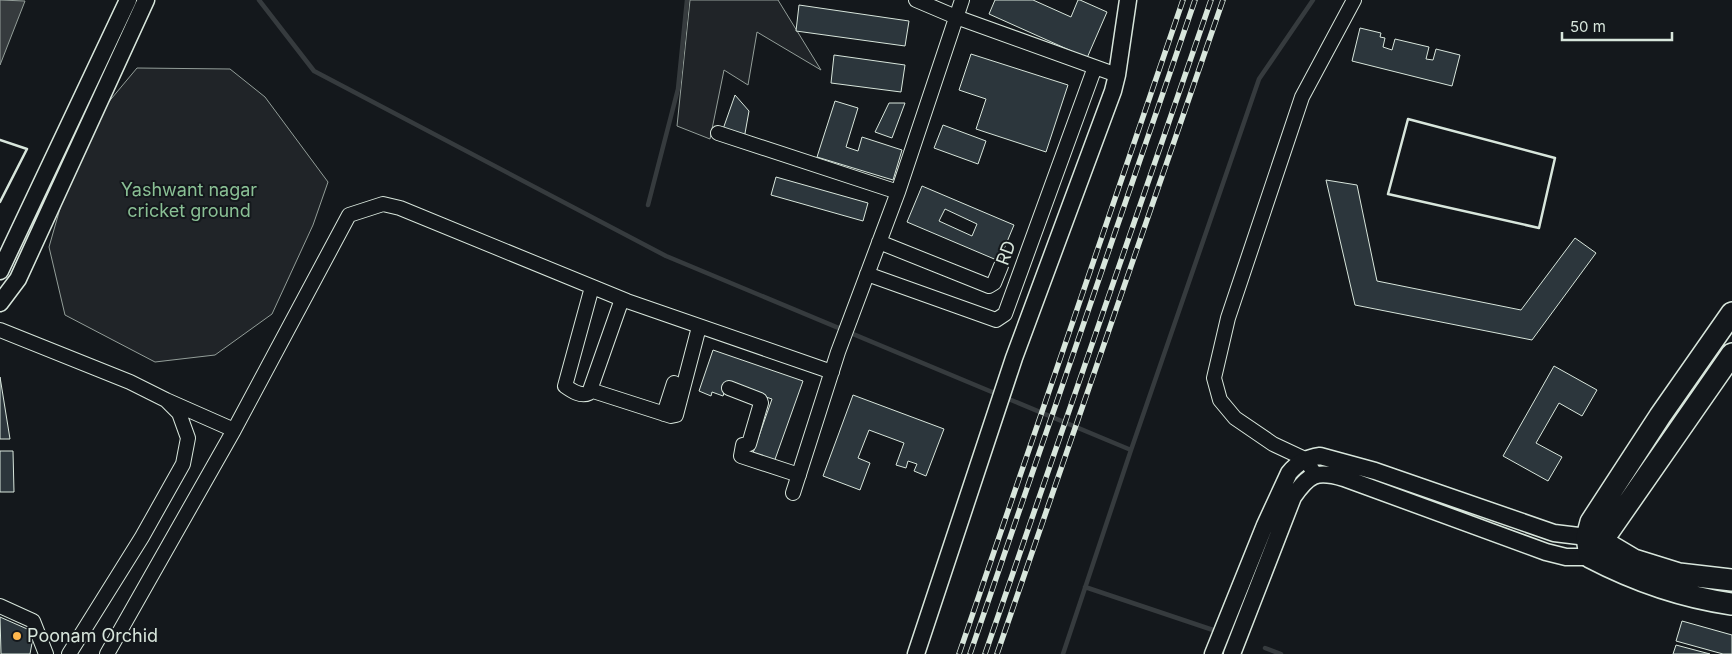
<svg xmlns="http://www.w3.org/2000/svg" width="1732" height="654" viewBox="0 0 1732 654" font-family="Inter,sans-serif">
<style>
.green{fill:#202428;stroke:#939e99}
.water{fill:#363b3e;stroke:#939e99}
.lines{fill:none;stroke-linecap:round;stroke-linejoin:round}
.stream{stroke:#363b3e;stroke-width:4.5}
.building{fill:#2c363c;stroke:#d8e6dc;fill-rule:evenodd}
.minor-casing{stroke:#d8e6dc;stroke-width:16}
.tertiary-casing{stroke:#d8e6dc;stroke-width:19}
.primary-casing{stroke:#d8e6dc;stroke-width:24}
.minor{stroke:#14181c;stroke-width:14}
.tertiary{stroke:#14181c;stroke-width:16}
.primary{stroke:#14181c;stroke-width:21}
.rail-casing{stroke:#d8e6dc;stroke-width:5.5}
.rail{stroke:#14181c;stroke-width:4;stroke-dasharray:11;stroke-linecap:butt}
.wall{stroke:#d8e6dc;stroke-width:2.5}
.poi-dot{fill:#ffb74d;stroke:#14181c;stroke-width:2}
.labels{text-anchor:middle;stroke-width:4;stroke-linejoin:round;paint-order:stroke}
.park-label{font-size:18px;fill:#8ac095;stroke:#14181c}
.street-label{font-size:18px;fill:#d8e6dc;stroke:#14181c}
.poi-label{font-size:18px;fill:#d8e6dc;stroke:#14181c;text-anchor:start}
</style>
<rect width="100%" height="100%" fill="#14181c"/>
<path class="green" d="M 690,0 L 778,0 L 821,70 L 757,32 L 748,85 L 724,70 L 710,139 L 677,126 Z
M 137,68 L 230,69 L 265,97 L 328,182 L 313,225 L 272,314 L 215,355 L 155,362 L 65,315 L 49,247 L 81,135 Z"/>
<path class="water" d="M 0,0 L 25,1 L 0,65 Z"/>
<g class="lines">
<path class="stream" d="M 259,0 L 314,71 L 666,256 L 1131,450 L 1063,654
M 648,205 L 678,89 L 687,0
M 1131,450 L 1259,79 L 1313,0
M 1085,587 L 1213,630
M 1265,648 L 1281,654"/>
</g>
<path class="building" d="M 995,0 L 1033,0 L 1071,17 L 1078,0 L 1080,0 L 1107,12 L 1087,58 L 989,14 Z
M 799,5 L 909,21 L 905,46 L 796,31 Z
M 1360,28 L 1381,33 L 1380,37 L 1385,38 L 1383,47 L 1392,50 L 1395,39 L 1429,47 L 1426,59 L 1433,60 L 1436,49 L 1460,55 L 1452,86 L 1352,61 Z
M 971,54 L 1068,85 L 1046,152 L 976,129 L 986,99 L 959,90 Z
M 834,55 L 905,65 L 901,92 L 831,83 Z
M 735,95 L 749,111 L 744,139 L 722,132 Z
M 835,101 L 858,108 L 846,147 L 858,151 L 862,137 L 902,150 L 893,180 L 817,157 Z
M 889,103 L 905,103 L 892,138 L 875,132 Z
M 943,125 L 986,141 L 978,164 L 934,148 Z
M 776,177 L 868,203 L 863,221 L 771,195 Z
M 1326,180 L 1357,185 L 1377,281 L 1521,310 L 1575,238 L 1596,253 L 1532,340 L 1355,305 Z
M 922,186 L 1014,225 L 999,261 L 907,222 ZM 945,209 L 977,224 L 972,236 L 939,221 Z
M 713,350 L 803,381 L 773,465 L 747,456 L 749,451 L 753,453 L 772,399 L 727,384 L 723,396 L 712,392 L 711,396 L 699,391 Z
M 1554,366 L 1597,390 L 1582,416 L 1559,403 L 1536,443 L 1562,457 L 1548,481 L 1503,456 Z
M 0,377 L 10,439 L 0,439 Z
M 853,395 L 944,429 L 926,476 L 914,471 L 917,464 L 908,461 L 906,468 L 896,465 L 904,443 L 869,430 L 858,458 L 870,463 L 860,490 L 823,476 Z
M 0,451 L 13,451 L 14,492 L 0,492 Z
M 0,617 L 34,632 L 30,654 L 1,654 Z
M 1682,621 L 1732,635 L 1732,654 L 1723,654 L 1676,641 Z
M 1676,645 L 1710,654 L 1673,654 Z"/>
<g class="lines">
<defs>
<path id="minor" d="M 916,0 L 956,17 L 1117,75
M 718,133 L 898,192
M 879,242 L 989,286 L 994,283 L 1001,266
M 867,274 L 996,320 L 1005,314 L 1095,67
M 592,287 L 565,386 C 572,391 581,397 589,393 L 622,299
M 0,330 L 130,382 L 166,400 L 179,413 L 188,438 L 183,464 L 142,537 L 69,654
M 729,388 L 760,400 L 761,403 L 749,444 L 743,445 L 741,456 L 799,475
M 590,390 L 671,416 L 676,415 L 699,327
M 166,400 L 234,430 L 349,215 L 383,204 L 400,208 L 627,301 L 832,372
M 664,414 L 674,383
M 1315,474 L 1305,459 L 1273,444 L 1235,418 L 1220,400 L 1214,378 L 1228,318 L 1302,97 L 1354,0
M 793,493 L 838,352 L 898,192 L 962,0
M 0,606 L 33,621 L 46,654
M 107,654 L 234,430"/>
<path id="tertiary" d="M 0,271 L 128,0
M 0,303 L 18,279 L 146,0
M 916,654 L 1014,358 L 1113,91 L 1117,75 L 1128,0
M 1213,654 L 1265,525 L 1289,473 C 1298,462 1307,458 1320,456 L 1375,471 L 1554,533 L 1587,537 L 1602,541 L 1590,557 L 1566,557 L 1546,552 L 1344,478 C 1316,470 1309,474 1293,497 L 1232,654"/>
<path id="primary" d="M 1732,313 L 1660,416 L 1591,522 L 1587,537 L 1590,557 C 1634,580 1683,597 1732,604
M 1732,354 L 1602,541 L 1634,560 L 1679,574 L 1732,580"/>
</defs>
<use href="#minor" class="minor-casing"/>
<use href="#tertiary" class="tertiary-casing"/>
<use href="#primary" class="primary-casing"/>
<use href="#minor" class="minor"/>
<use href="#tertiary" class="tertiary"/>
<use href="#primary" class="primary"/>
<defs>
<path id="rail" d="M 959,654 L 1183,0
M 970,654 L 1195,0
M 985,654 L 1211,0
M 997,654 L 1223,0"/>
</defs>
<use href="#rail" class="rail-casing"/>
<use href="#rail" class="rail"/>
<path class="wall" d="M 1408,119 L 1555,158 L 1539,228 L 1388,194 Z
M 0,140 L 27,149 L 0,202"/>
</g>
<circle class="poi-dot" cx="17" cy="636" r="5"/>
<g class="labels">
<g class="park-label">
<text x="189" y="196">Yashwant nagar<tspan x="189" dy="21">cricket ground</tspan></text>
</g>
<g class="street-label">
<text transform="translate(1006 253) rotate(-70)" y="6">RD</text>
</g>
<g class="poi-label">
<text x="27" y="642">Poonam Orchid</text>
</g>
</g>
<path d="M1562 32v8h110v-8" fill="none" stroke="#d8e6dc" stroke-width="2.5"/>
<text x="1570" y="32" font-size="15" fill="#d8e6dc" stroke="#14181c" stroke-width="4" paint-order="stroke">50 m</text>
</svg>
